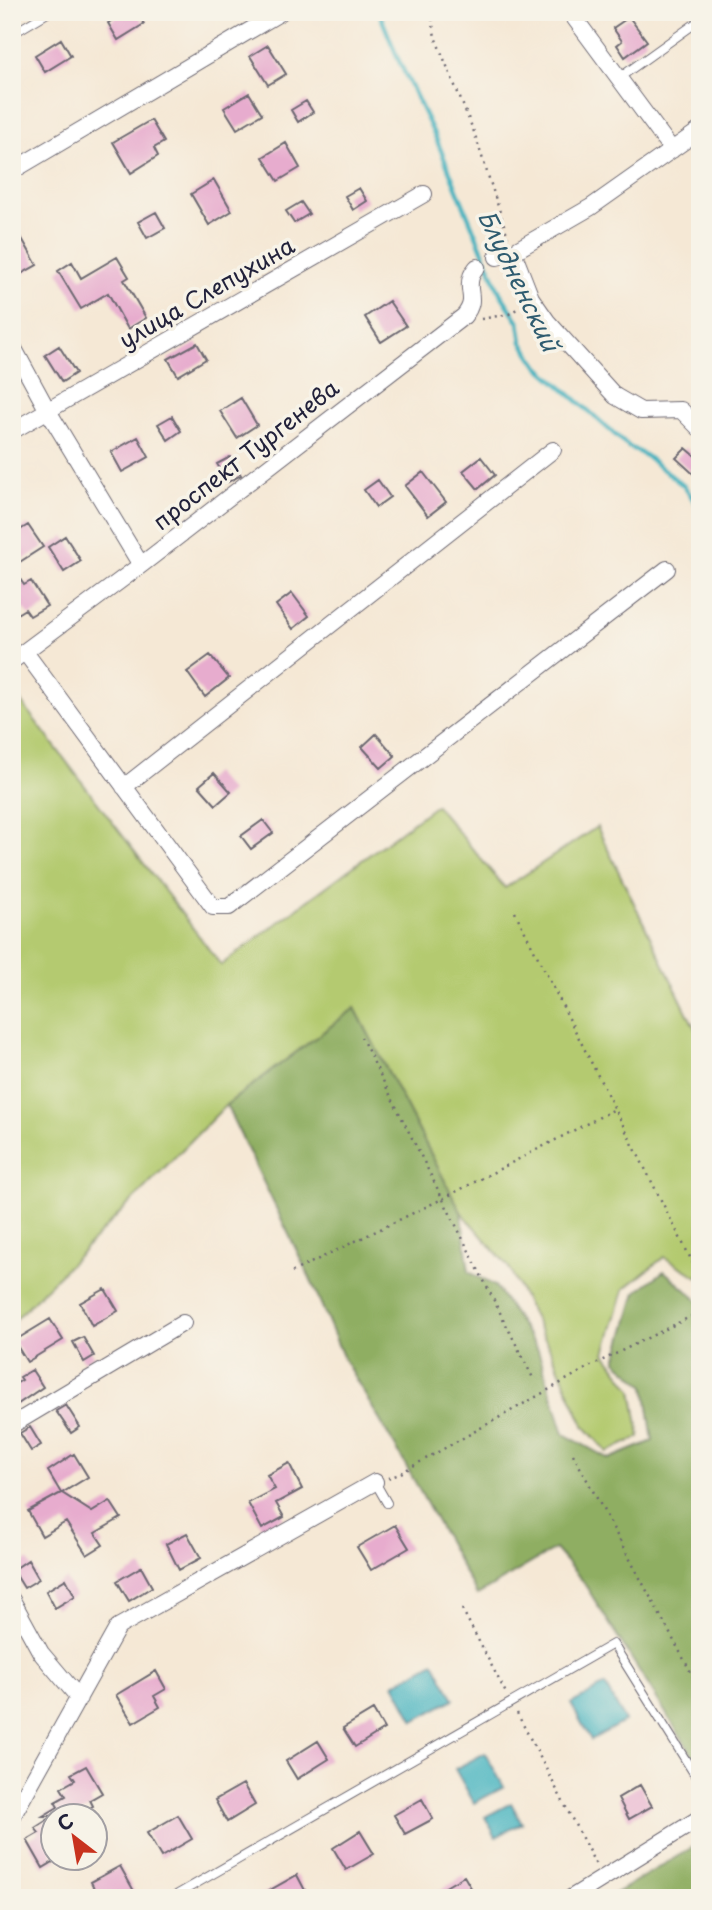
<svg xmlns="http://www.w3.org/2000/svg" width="712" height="1910" viewBox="0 0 712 1910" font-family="'Playpen Sans',sans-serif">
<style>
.green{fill:#b4ca6f;stroke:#6b7655;stroke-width:2}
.forest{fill:#8fae62;stroke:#58684e;stroke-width:2}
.water{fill:#43b2bf;stroke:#326a7d;stroke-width:2}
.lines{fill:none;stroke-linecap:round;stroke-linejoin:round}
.stream{stroke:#43b2bf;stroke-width:4.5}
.building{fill:#e7acce}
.lane-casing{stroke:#6c6771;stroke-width:10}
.street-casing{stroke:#6c6771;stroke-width:18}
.path{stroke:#6c6771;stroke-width:2.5;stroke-dasharray:2 5;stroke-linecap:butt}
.lane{stroke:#fff;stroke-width:8}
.street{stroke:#fff;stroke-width:16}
.labels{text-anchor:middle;stroke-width:7;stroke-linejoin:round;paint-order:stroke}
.street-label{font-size:23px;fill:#22223b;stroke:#f7f3e8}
.water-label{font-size:24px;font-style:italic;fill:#2f5c70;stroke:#f7f3e8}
</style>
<rect width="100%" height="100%" fill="#f7f3e8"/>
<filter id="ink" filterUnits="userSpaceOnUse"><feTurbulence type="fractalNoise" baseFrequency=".0143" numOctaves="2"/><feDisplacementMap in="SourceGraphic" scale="14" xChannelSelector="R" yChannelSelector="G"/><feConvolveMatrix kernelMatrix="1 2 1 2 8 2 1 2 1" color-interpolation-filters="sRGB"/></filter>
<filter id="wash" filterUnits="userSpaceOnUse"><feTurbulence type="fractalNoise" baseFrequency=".00686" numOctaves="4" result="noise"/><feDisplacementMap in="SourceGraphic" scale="28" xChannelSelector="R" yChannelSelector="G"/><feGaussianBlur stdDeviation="1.57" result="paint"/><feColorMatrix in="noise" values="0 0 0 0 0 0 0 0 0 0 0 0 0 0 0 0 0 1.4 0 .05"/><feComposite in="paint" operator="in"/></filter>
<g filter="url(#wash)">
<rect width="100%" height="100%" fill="#f5e8d5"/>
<path class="green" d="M 12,690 L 221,965 L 436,805 L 505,888 L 597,827 L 700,1039 L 700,1278 L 664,1257 L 624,1289 L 605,1353 L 632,1390 L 640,1437 L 607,1452 L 584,1426 L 552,1353 L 508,1266 L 461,1212 L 355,1008 L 226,1105 L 12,1323 Z"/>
<path class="forest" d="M 355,1008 L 461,1212 L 469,1272 L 495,1286 L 538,1350 L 564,1434 L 609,1459 L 653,1441 L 645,1386 L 616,1361 L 636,1292 L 664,1271 L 700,1302 L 700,1767 L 582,1580 L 555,1549 L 477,1595 L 399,1453 L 344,1359 L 311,1280 L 226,1105 Z
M 700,1843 L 700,1898 L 607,1898 Z"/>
<path class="water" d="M 434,1662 L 454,1699 L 414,1721 L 394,1684 Z
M 605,1685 L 625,1721 L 591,1740 L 571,1704 Z
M 485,1753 L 504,1787 L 474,1803 L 455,1769 Z
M 511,1803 L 522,1823 L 496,1837 L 485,1817 Z"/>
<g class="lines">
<path class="stream" d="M 379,12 L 398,59 L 435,136 L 500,293 L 519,322 L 522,342 L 539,367 L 629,447 L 646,456 L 684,486 L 700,509"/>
</g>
<g id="blocks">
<path class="building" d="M 124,12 L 137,12 L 144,24 L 118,40 L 108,23 Z
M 629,17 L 647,41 L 625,57 L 617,45 L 622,41 L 613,28 Z
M 61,39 L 71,56 L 45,72 L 35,55 Z
M 268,45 L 286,74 L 268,85 L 250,56 Z
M 249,93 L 262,114 L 237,129 L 224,108 Z
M 306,101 L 313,112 L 298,122 L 291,110 Z
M 151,120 L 164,142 L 154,148 L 158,156 L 131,173 L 113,142 Z
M 286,143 L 300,168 L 278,181 L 263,157 Z
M 214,180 L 232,211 L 209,225 L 191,194 Z
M 359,188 L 367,201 L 353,210 L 345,196 Z
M 301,202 L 309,214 L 294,223 L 286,211 Z
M 156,212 L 165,228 L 147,238 L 138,222 Z
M 12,221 L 37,265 L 12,279 Z
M 117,257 L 129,277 L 124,280 L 146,318 L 128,329 L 108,293 L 81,309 L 58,271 L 72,262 L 81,278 Z
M 389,301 L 406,326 L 381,342 L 365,317 Z
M 197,343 L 206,359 L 178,376 L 168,359 Z
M 59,346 L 76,373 L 62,382 L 45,355 Z
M 241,398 L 257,425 L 237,438 L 220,411 Z
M 172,416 L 181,431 L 168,440 L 158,424 Z
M 138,437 L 149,457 L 122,472 L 111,452 Z
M 686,448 L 700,460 L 700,480 L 676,458 Z
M 230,457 L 241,475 L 228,482 L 217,464 Z
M 481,457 L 495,475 L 478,489 L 463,471 Z
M 423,472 L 446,502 L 428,516 L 405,486 Z
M 378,480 L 390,497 L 376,507 L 364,490 Z
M 28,525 L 43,547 L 12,567 L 24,585 L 31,581 L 47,606 L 30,616 L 25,609 L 12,617 L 12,535 Z
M 65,536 L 81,561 L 64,572 L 48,547 Z
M 292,593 L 309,616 L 293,629 L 276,605 Z
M 210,655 L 229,678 L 205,697 L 187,672 Z
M 376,734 L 395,756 L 381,768 L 362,747 Z
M 214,773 L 231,792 L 216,805 L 199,786 Z
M 263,820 L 273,833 L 251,849 L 241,836 Z
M 105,1289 L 118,1311 L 92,1326 L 80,1303 Z
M 50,1319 L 63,1340 L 27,1362 L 14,1341 Z
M 83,1337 L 94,1356 L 84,1362 L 73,1342 Z
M 32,1370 L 43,1387 L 12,1408 L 12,1386 L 22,1380 L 20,1377 Z
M 66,1405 L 80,1427 L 71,1433 L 56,1411 Z
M 30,1427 L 41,1445 L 31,1451 L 20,1433 Z
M 74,1454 L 88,1477 L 62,1493 L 92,1512 L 110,1501 L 121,1518 L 95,1533 L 103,1545 L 87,1555 L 66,1522 L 42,1536 L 28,1511 L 61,1493 L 48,1471 Z
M 289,1463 L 302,1489 L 276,1503 L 284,1517 L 262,1529 L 248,1503 L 275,1489 L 267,1475 Z
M 395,1525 L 409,1548 L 371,1570 L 357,1547 Z
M 187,1533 L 201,1558 L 179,1570 L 166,1544 Z
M 28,1560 L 39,1579 L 24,1588 L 13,1570 Z
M 141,1567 L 152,1587 L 129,1601 L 117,1581 Z
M 66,1579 L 75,1596 L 55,1608 L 46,1591 Z
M 156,1671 L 166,1689 L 154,1696 L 160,1707 L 133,1723 L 116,1695 Z
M 373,1710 L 384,1729 L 355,1747 L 343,1728 Z
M 318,1741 L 329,1759 L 297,1779 L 286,1761 Z
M 86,1766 L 102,1793 L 90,1800 L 93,1806 L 77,1816 L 43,1816 L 58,1807 L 55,1802 L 66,1796 L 61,1788 L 75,1780 L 71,1774 Z
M 243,1784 L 255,1805 L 227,1822 L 215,1800 Z
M 640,1785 L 652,1806 L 629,1819 L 618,1798 Z
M 422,1799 L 433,1819 L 405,1834 L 394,1815 Z
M 178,1815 L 192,1839 L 161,1857 L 147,1833 Z
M 52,1817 L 52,1858 L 57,1858 L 58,1859 L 43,1868 L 27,1840 L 39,1833 L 35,1828 Z
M 360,1831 L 374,1854 L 346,1870 L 333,1848 Z
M 120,1866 L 134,1891 L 121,1898 L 99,1898 L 91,1882 Z
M 297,1875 L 309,1898 L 256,1898 Z
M 464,1876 L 477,1898 L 427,1898 Z"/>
</g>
</g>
<g filter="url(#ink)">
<use href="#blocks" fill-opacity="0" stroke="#6c6771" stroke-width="2"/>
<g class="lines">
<defs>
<path id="lane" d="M 12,34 L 49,12
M 619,78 L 700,20
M 375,1482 L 387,1503
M 171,1898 L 613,1644 L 700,1783"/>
<path id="street" d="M 570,12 L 672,150
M 12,171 L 281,12
M 513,252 L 531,298 L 547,321 L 615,396 L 641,411 L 681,410 L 700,429
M 497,257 L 513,252 L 591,207 L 700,130
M 12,345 L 48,411 L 141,565
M 12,431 L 424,194
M 25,652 L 213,907 L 229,907 L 667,569
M 12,661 L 141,565 L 464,316 C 478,299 466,292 471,277 C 472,273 475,270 477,267
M 124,787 L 553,450
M 12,1425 L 183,1323
M 12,1600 L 41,1653 L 79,1698
M 12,1817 L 118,1627 L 375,1482
M 571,1898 L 700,1818"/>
</defs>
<use href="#lane" class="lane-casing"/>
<use href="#street" class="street-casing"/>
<path class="path" d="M 431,12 L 435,37 L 474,132 L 508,237
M 481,319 L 509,314 L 520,307
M 515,912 L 700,1277
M 361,1037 L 534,1380
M 292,1272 L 442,1199 L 615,1109
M 573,1454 L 700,1689
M 388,1478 L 397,1475 L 589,1367 L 700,1312
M 462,1609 L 507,1695
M 517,1713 L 596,1865"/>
<use href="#lane" class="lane"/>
<use href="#street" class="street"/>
</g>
</g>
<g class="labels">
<g class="street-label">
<text transform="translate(207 293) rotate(-30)" y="8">улица Слепухина</text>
<text transform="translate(246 455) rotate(-38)" y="8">проспект Тургенева</text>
</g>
<g class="water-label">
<text transform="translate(518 281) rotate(64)" y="8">Блудненский</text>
</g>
</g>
<rect width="712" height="1910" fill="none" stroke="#f7f3e8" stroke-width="42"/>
<g transform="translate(74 1837) rotate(329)"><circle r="33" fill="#f7f3e8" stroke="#a29fa3" stroke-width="2"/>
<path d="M0-5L12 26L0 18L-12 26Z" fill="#c8321e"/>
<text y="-10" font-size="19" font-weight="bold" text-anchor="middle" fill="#22223b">С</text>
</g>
</svg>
